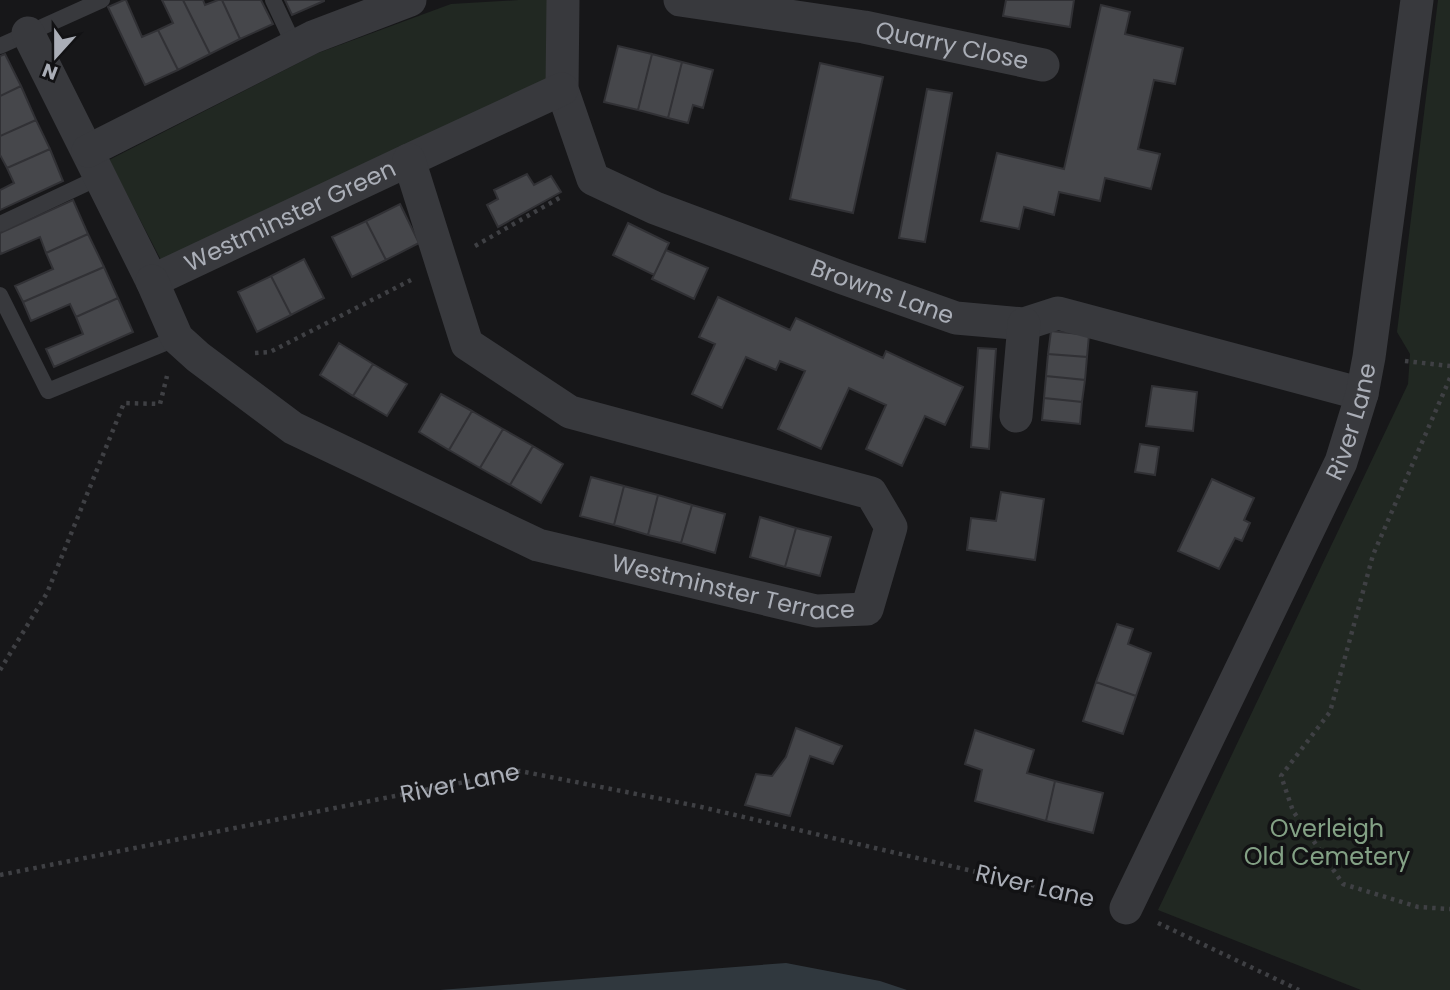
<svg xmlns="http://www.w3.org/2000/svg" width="1450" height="990" viewBox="0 0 1450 990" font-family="Poppins,sans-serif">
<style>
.green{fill:#212822}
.water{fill:#30383e}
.building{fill:#46474b;stroke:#313135;stroke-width:2}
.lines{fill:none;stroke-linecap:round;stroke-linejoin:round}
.path{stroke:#3f4044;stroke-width:4.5;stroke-dasharray:3.5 5;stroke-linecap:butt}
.lane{stroke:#38393d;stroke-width:16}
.street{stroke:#38393d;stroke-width:33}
.labels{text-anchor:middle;stroke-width:7;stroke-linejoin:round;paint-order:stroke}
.street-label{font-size:24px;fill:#aaaeb7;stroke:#121214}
.park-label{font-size:24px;fill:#83a185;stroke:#121214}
</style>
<rect width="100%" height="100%" fill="#171719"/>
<path class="green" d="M 519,0 L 548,0 L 548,79 L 161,260 L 109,160 L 318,53 L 451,4 Z
M 1438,0 L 1450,0 L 1450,990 L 1361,990 L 1158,910 L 1408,384 L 1410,354 L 1397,332 Z"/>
<path class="water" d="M 786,963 L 880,981 L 907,990 L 440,990 Z"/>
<path class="building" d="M 124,0 L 126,0 L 142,37 L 158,30 L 178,70 L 145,85 L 108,7 Z
M 162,0 L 183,0 L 210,54 L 178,70 L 158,30 L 173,23 Z
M 183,0 L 203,0 L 205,5 L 218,0 L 222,0 L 240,39 L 210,54 Z
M 222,0 L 261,0 L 273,24 L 240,39 Z
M 285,0 L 324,0 L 324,1 L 292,15 Z
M 1006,0 L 1074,0 L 1070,27 L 1003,16 Z
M 1101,5 L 1130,12 L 1125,34 L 1183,48 L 1175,84 L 1154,80 L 1138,149 L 1160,154 L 1151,189 L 1105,178 L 1100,201 L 1059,192 L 1054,215 L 1024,207 L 1019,229 L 981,221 L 997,153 L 1064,169 Z
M 618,46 L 652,54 L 638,110 L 604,102 Z
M 5,54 L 21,86 L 0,96 L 0,56 Z
M 652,54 L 682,62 L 668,118 L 638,110 Z
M 682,62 L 713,70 L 703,108 L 693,105 L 688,123 L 668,118 Z
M 820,63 L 883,77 L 853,213 L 790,199 Z
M 21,86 L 36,120 L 0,136 L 0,96 Z
M 927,89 L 952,93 L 925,242 L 899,238 Z
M 36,120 L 50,149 L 7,168 L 0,155 L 0,136 Z
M 50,149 L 63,181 L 0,210 L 0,190 L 14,183 L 7,168 Z
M 527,174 L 534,185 L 551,176 L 561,192 L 498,227 L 487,205 L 498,199 L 494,190 Z
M 73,200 L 88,234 L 46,253 L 40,237 L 1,254 L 0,251 L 0,233 Z
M 400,204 L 419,243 L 386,260 L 366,221 Z
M 366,221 L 386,260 L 352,277 L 332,237 Z
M 628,223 L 669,243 L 654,275 L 613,255 Z
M 88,234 L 104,267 L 23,302 L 15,286 L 53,269 L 46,253 Z
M 666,250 L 708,268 L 694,299 L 652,279 Z
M 304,259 L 324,298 L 291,315 L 271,276 Z
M 104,267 L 118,298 L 76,317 L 70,304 L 31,321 L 23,302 Z
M 271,276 L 291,315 L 257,332 L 238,292 Z
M 718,297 L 790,330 L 796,318 L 883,358 L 886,351 L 963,387 L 945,425 L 925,416 L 902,466 L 866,449 L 886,405 L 849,388 L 821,449 L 778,429 L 805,371 L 780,361 L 776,370 L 746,357 L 722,408 L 692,394 L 715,344 L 699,337 Z
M 118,298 L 133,332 L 54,367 L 46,349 L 83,334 L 76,317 Z
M 1051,331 L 1089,335 L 1087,357 L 1048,354 Z
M 339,343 L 373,364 L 353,396 L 320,375 Z
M 978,348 L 996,349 L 989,449 L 971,447 Z
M 1048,354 L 1087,357 L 1085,380 L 1046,376 Z
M 373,364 L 407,384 L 387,416 L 353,396 Z
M 1046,376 L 1085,380 L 1082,402 L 1044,398 Z
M 1152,386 L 1197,392 L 1193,431 L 1146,426 Z
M 441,394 L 472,411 L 449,450 L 419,432 Z
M 1044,398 L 1082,402 L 1080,424 L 1042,420 Z
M 472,411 L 503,429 L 480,468 L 449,450 Z
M 503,429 L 533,446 L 510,485 L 480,468 Z
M 1140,444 L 1159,447 L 1155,475 L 1135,472 Z
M 533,446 L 563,464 L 541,503 L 510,485 Z
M 591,477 L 624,486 L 614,525 L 580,516 Z
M 1212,479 L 1254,498 L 1244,520 L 1250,523 L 1242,541 L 1235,538 L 1219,569 L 1178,551 Z
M 624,486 L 658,495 L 648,535 L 614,525 Z
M 1001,492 L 1044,499 L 1035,560 L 967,550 L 971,518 L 996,521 Z
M 658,495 L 692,505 L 681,543 L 648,535 Z
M 692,505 L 725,514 L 715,553 L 681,543 Z
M 760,517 L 796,528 L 785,567 L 750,557 Z
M 796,528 L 831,537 L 820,576 L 785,567 Z
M 1117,624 L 1133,629 L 1128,644 L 1151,653 L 1136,696 L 1096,682 Z
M 1096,682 L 1136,696 L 1123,734 L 1083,721 Z
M 796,728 L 842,746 L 833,764 L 810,756 L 790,816 L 745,805 L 756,774 L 772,776 L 786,757 Z
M 975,730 L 1034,750 L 1027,773 L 1055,781 L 1046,821 L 975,801 L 982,770 L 965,764 Z
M 1055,781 L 1103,793 L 1093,833 L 1046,821 Z"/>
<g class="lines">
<g class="path">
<path d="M 475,246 L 561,197"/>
<path d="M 255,353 L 270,352 L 411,280"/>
<path d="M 1405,361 L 1450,366"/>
<path d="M 1450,378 L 1373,555 L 1330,712 L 1281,776 L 1293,811 L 1343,884 L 1418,907 L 1450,909"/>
<path d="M 0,670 L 47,593 L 124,403 L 160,404 L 167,376"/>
<path id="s1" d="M 0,875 L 520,771 L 697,806 L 1091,899"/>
<path d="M 1158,923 L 1299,990"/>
</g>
<path class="lane" d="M 273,0 L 295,47
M 0,46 L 102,0
M 0,224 L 100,177
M 0,295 L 48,391 L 177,338"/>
<g class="street">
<path id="s2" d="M 563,0 L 562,89 L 593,179 L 655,208 L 843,278 L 956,318 L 1024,324 L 1058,313 L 1362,394"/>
<path id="s3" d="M 680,0 L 864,27 L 1043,65"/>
<path id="s4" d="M 28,33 L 152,281 L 409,160 L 562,89"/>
<path d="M 88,151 L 313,37 L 410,0"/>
<path id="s5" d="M 152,281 L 177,338 L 198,357 L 293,428 L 538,545 L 816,611 L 867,609 L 891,527 L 871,493 L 570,412 L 467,344 L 409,160"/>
<path d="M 1016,416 L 1024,324"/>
<path id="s6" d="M 1126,908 L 1341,462 L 1362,394 L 1369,357 L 1417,0"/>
</g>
</g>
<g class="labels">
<g class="street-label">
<text dy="8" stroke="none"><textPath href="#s3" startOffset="276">Quarry Close</textPath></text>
<text dy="8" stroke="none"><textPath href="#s4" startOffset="430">Westminster Green</textPath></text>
<text dy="8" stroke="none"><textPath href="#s2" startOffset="495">Browns Lane</textPath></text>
<text dy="8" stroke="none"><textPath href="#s6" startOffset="537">River Lane</textPath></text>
<text dy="8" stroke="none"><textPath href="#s5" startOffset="681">Westminster Terrace</textPath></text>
<text dy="8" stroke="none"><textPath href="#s1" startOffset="469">River Lane</textPath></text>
<text transform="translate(1035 886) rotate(13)" y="8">River Lane</text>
</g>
<g class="park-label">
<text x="1327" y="837">Overleigh<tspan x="1327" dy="28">Old Cemetery</tspan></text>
</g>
</g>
<g transform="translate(56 56) rotate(201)" stroke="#121214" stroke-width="5" paint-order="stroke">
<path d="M0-5L12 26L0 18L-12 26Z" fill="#aaaeb7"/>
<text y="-10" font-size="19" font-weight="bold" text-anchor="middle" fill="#aaaeb7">N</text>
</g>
</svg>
